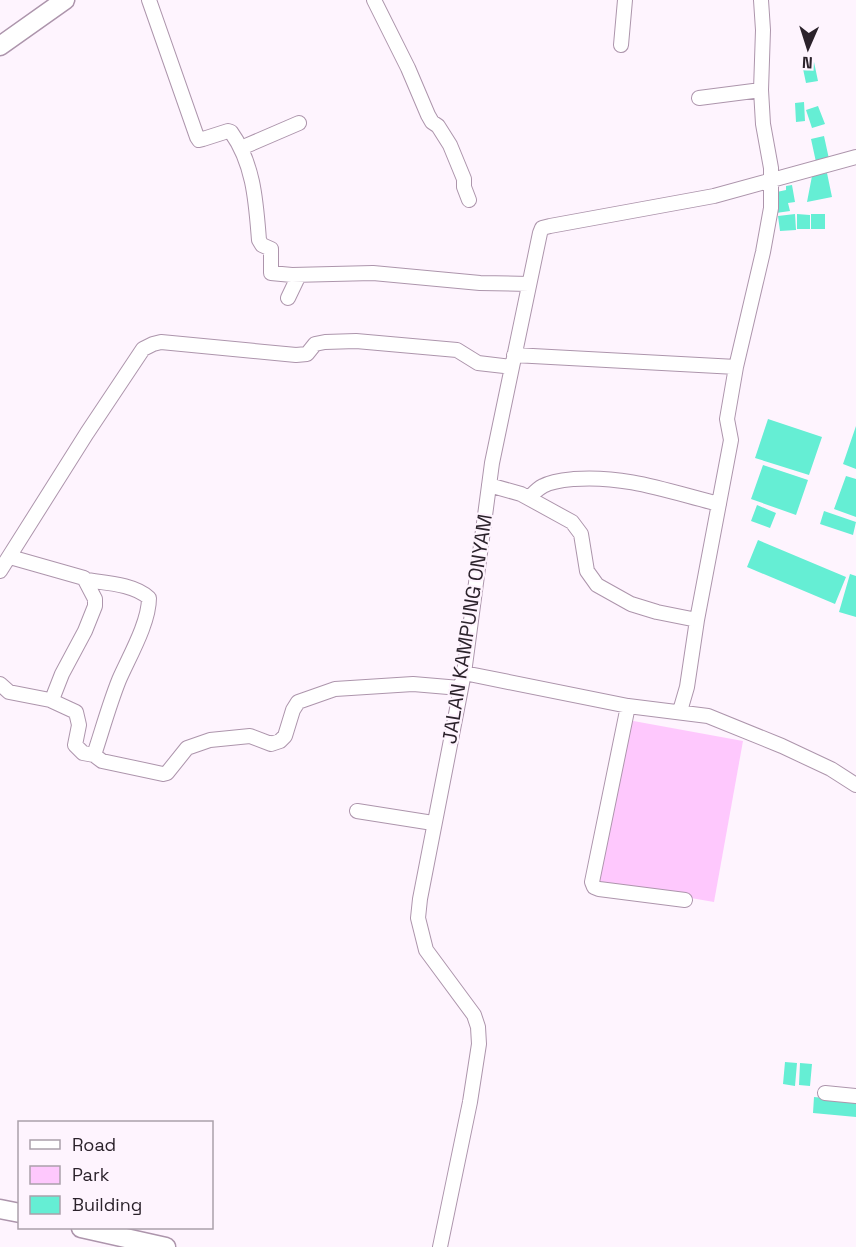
<svg xmlns="http://www.w3.org/2000/svg" width="856" height="1247" viewBox="0 0 856 1247" font-family="'Space Grotesk',sans-serif">
<style>
.green{fill:#fec8fd}
.building{fill:#65eed4}
.lines{fill:none;stroke-linecap:round;stroke-linejoin:round}
.street-casing{stroke:#ad95ac;stroke-width:16}
.secondary-casing{stroke:#ad95ac;stroke-width:21}
.street{stroke:#fff;stroke-width:14}
.secondary{stroke:#fff;stroke-width:18}
.labels{text-anchor:middle;stroke-width:4.5;stroke-linejoin:round;paint-order:stroke}
.street-label{font-size:20px;fill:#2b222b;stroke:#fef4fe}
</style>
<rect width="100%" height="100%" fill="#fef4fe"/>
<path class="green" d="M 628,720 L 743,741 L 714,902 L 598,882 Z"/>
<path class="building" d="M 814,62 L 818,81 L 806,83 L 802,64 Z
M 804,102 L 805,121 L 796,122 L 795,103 Z
M 818,106 L 825,124 L 812,128 L 806,110 Z
M 824,136 L 829,159 L 816,162 L 811,139 Z
M 827,173 L 832,197 L 807,202 L 812,176 Z
M 792,185 L 795,202 L 788,203 L 790,211 L 776,213 L 772,193 L 786,190 L 786,186 Z
M 795,214 L 796,230 L 780,231 L 778,216 Z
M 797,214 L 810,215 L 810,229 L 797,229 Z
M 811,214 L 825,214 L 825,229 L 811,229 Z
M 768,419 L 822,437 L 809,475 L 755,458 Z
M 856,426 L 856,469 L 843,464 Z
M 763,465 L 808,480 L 796,515 L 751,499 Z
M 846,476 L 856,479 L 856,517 L 834,509 Z
M 757,505 L 776,513 L 770,528 L 751,521 Z
M 824,511 L 856,522 L 853,535 L 820,524 Z
M 758,540 L 846,577 L 835,604 L 747,567 Z
M 850,574 L 856,576 L 856,617 L 839,612 Z
M 785,1062 L 797,1063 L 795,1086 L 783,1084 Z
M 800,1063 L 812,1064 L 810,1086 L 799,1085 Z
M 814,1097 L 856,1101 L 856,1117 L 813,1113 Z"/>
<g class="lines">
<defs>
<path id="street" d="M 149,0 L 197,137 L 199,140 L 203,139 L 228,131 L 231,132 C 254,164 256,203 259,240 L 262,245 L 271,249 L 271,273 L 292,275 L 373,273 L 480,283 L 529,284
M 374,0 L 408,68 L 428,115 L 432,122 L 438,126 L 450,145 L 464,179 L 464,187 L 469,200
M 621,45 L 625,0
M 699,98 L 761,90
M 241,148 L 299,123
M 288,298 L 299,275
M 514,355 L 736,367
M 489,485 L 521,494 L 572,522 L 581,534 L 587,571 L 597,585 L 631,604 L 657,612 L 697,620 L 687,687 L 680,711
M 529,498 C 533,494 537,489 543,486 C 552,481 564,480 574,479 C 626,475 670,492 719,504
M 0,571 L 87,433 L 143,349 L 153,344 L 161,342 L 296,355 L 307,354 L 315,344 L 325,342 L 356,341 L 457,350 L 478,363 L 512,367
M 86,580 C 106,583 134,584 149,598 C 149,623 129,657 119,680 C 109,705 102,731 94,755 L 102,761 L 163,774 L 167,773 L 187,748 L 210,740 L 250,736 L 271,744 L 280,741 L 285,736 L 293,710 L 298,702 L 335,689 L 413,684 L 460,688
M 697,620 L 731,440 L 727,419 L 736,367 L 763,252 L 771,208 L 771,168 L 763,124 L 761,90 L 763,30 L 761,0
M 464,673 L 628,706 L 708,716 L 782,746 L 831,769 L 856,785
M 0,684 L 9,692 L 50,700 L 53,697 L 62,674 L 85,631 L 95,606 L 95,599 L 84,578 L 10,557
M 50,700 L 76,712 L 79,725 L 75,745 L 83,753 L 94,755
M 628,706 L 592,882 L 594,887 L 599,889 L 685,900
M 357,811 L 433,823
M 825,1093 L 856,1096
M 440,1247 L 470,1102 L 479,1044 L 478,1027 L 474,1015 L 426,950 L 418,918 L 420,899 L 464,673 L 492,463 L 540,233 L 542,228 L 550,226 L 714,196 L 856,157"/>
<path id="secondary" d="M 0,46 L 65,0
M 0,1209 L 20,1213
M 81,1228 L 166,1247"/>
</defs>
<use href="#street" class="street-casing"/>
<use href="#secondary" class="secondary-casing"/>
<use href="#street" class="street"/>
<use href="#secondary" class="secondary"/>
</g>
<g class="labels">
<g class="street-label">
<text transform="translate(467 629) rotate(-81)" y="7">JALAN KAMPUNG ONYAM</text>
</g>
</g>
<rect x="18" y="1121" width="195" height="108" fill="#fef4fe" stroke="#aaa0aa" stroke-width="1.5"/>
<rect x="30" y="1140" width="30" height="9" fill="#ffffff" stroke="#aaa0aa" stroke-width="1.5"/>
<text x="72" y="1151" font-size="18" fill="#2b222b">Road</text>
<rect x="30" y="1166" width="30" height="18" fill="#fec8fd" stroke="#aaa0aa" stroke-width="1.5"/>
<text x="72" y="1181" font-size="18" fill="#2b222b">Park</text>
<rect x="30" y="1196" width="30" height="18" fill="#65eed4" stroke="#aaa0aa" stroke-width="1.5"/>
<text x="72" y="1211" font-size="18" fill="#2b222b">Building</text>
<g transform="translate(808 48) rotate(183)" stroke="#fef4fe" stroke-width="4.5" paint-order="stroke">
<path d="M0-4.5L10 22L0 15L-10 22Z" fill="#2b222b"/>
<text y="-9" font-size="16" font-weight="bold" text-anchor="middle" fill="#2b222b">N</text>
</g>
</svg>
